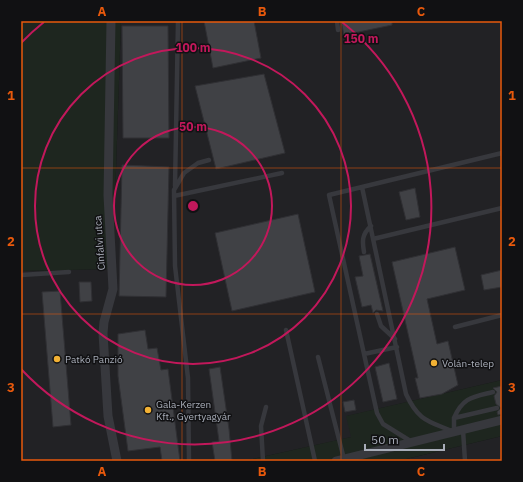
<svg xmlns="http://www.w3.org/2000/svg" width="523" height="482" viewBox="0 0 523 482" font-family="'IBM Plex Sans',sans-serif">
<style>
.built{fill:#222225}
.green{fill:#1e261f}
.building{fill:#404145;stroke:#303034}
.lines{fill:none;stroke-linecap:round;stroke-linejoin:round}
.service{stroke:#37383d;stroke-width:4.5}
.minor{stroke:#37383d;stroke-width:9}
.grid{fill:none;stroke:#e8590c;stroke-width:1;stroke-opacity:0.55}
.ring{fill:none;stroke:#c2185b;stroke-width:2}
.poi-dot{fill:#f2b134;stroke:#111113;stroke-width:1.5}
.labels{text-anchor:middle;stroke-width:3;stroke-linejoin:round;paint-order:stroke}
.street-label{font-size:10px;fill:#a8adb8;stroke:#111113}
.poi-label{font-size:10px;fill:#a8adb8;stroke:#111113;text-anchor:start}
.centre{fill:#c2185b;stroke:#111113;stroke-width:2}
.ring-label{font-size:12px;text-anchor:middle;font-weight:bold;fill:#c2185b;stroke:#111113;stroke-width:3;stroke-linejoin:round;paint-order:stroke}
.neatline{fill:none;stroke:#e8590c;stroke-width:1.5}
.grid-label{font-size:13px;text-anchor:middle;font-weight:bold;fill:#e8590c}
</style>
<rect width="100%" height="100%" fill="#161618"/>
<path class="built" d="M 121,21 L 502,21 L 502,380 L 347,416 L 352,437 L 244,461 L 21,461 L 21,271 L 115,269 L 115,200 Z
M 502,436 L 502,461 L 398,461 Z"/>
<path class="green" d="M 21,21 L 121,21 L 115,200 L 115,269 L 21,271 Z
M 502,380 L 502,436 L 398,461 L 244,461 L 351,437 L 346,416 Z"/>
<path class="building" d="M 204,21 L 254,21 L 261,58 L 213,68 Z
M 341,21 L 392,21 L 392,25 L 344,35 Z
M 122,26 L 168,26 L 169,138 L 123,138 Z
M 264,74 L 285,153 L 216,169 L 195,86 Z
M 122,165 L 169,167 L 166,297 L 119,296 Z
M 415,188 L 420,217 L 406,220 L 399,192 Z
M 298,214 L 315,292 L 232,311 L 215,233 Z
M 455,247 L 465,290 L 427,299 L 437,344 L 448,341 L 458,385 L 442,394 L 420,398 L 415,378 L 418,378 L 392,262 Z
M 370,254 L 383,311 L 376,310 L 373,313 L 371,305 L 362,307 L 355,277 L 363,276 L 359,256 Z
M 502,270 L 502,287 L 484,290 L 481,275 Z
M 79,282 L 91,282 L 92,301 L 80,302 Z
M 60,291 L 71,425 L 53,427 L 42,292 Z
M 145,330 L 148,349 L 157,348 L 161,370 L 168,369 L 180,461 L 162,461 L 160,447 L 128,451 L 118,376 L 118,334 Z
M 389,363 L 397,399 L 383,402 L 375,367 Z
M 220,367 L 229,429 L 232,461 L 215,461 L 212,442 L 219,441 L 209,369 Z
M 502,386 L 502,414 L 498,415 L 497,412 L 501,408 L 496,404 L 494,396 L 497,392 L 493,388 Z
M 354,400 L 356,410 L 345,412 L 343,402 Z"/>
<g class="lines">
<path class="service" d="M 337,21 L 338,30
M 175,186 L 178,21
M 362,187 L 406,394 C 419,422 429,421 454,432 L 454,418 L 497,408
M 174,196 L 282,173
M 373,239 L 502,208
M 364,252 C 362,241 362,234 371,226
M 21,275 L 69,272
M 377,314 L 381,326 L 395,339
M 455,327 L 502,315
M 286,330 L 315,461
M 364,354 L 397,347
M 318,357 L 344,459
M 454,418 C 463,397 473,397 493,392
M 463,430 L 465,461
M 412,442 L 383,424 L 377,413 L 329,195 L 502,153
M 189,461 L 188,378 L 175,266 L 174,190 L 184,173 L 198,163 L 209,160
M 263,461 L 261,426 L 266,407"/>
<path class="minor" d="M 111,21 L 108,195 L 113,289 L 104,322 L 103,333 L 108,416 L 117,461
M 336,461 L 502,420"/>
</g>
<path class="grid" d="M 182,21 L 182,461M 341,21 L 341,461M 21,168 L 502,168M 21,314 L 502,314"/>
<g class="ring">
<circle cx="193" cy="206" r="79"/>
<circle cx="193" cy="206" r="158"/>
<path d="M21 43A237 237 0 0 1 44 22M342 22A237 237 0 1 1 21 369"/>
</g>
<g class="poi-dot">
<circle cx="57" cy="359" r="4"/>
<circle cx="434" cy="363" r="4"/>
<circle cx="148" cy="410" r="4"/>
</g>
<g class="labels">
<g class="street-label">
<text transform="translate(99 243) rotate(-94)" y="4">Cinfalvi utca</text>
</g>
<g class="poi-label">
<text x="65" y="363">Patkó Panzió</text>
<text x="442" y="367">Volán-telep</text>
<text x="156" y="408">Gala-Kerzen<tspan x="156" dy="12">Kft., Gyertyagyár</tspan></text>
</g>
</g>
<circle cx="193" cy="206" r="6" class="centre"/>
<g class="ring-label">
<text x="361" y="43">150 m</text>
<text x="193" y="52">100 m</text>
<text x="193" y="131">50 m</text>
</g>
<rect width="523" height="482" fill="none" stroke="#111113" stroke-width="44"/>
<path d="M365 444v6h79v-6" fill="none" stroke="#a8adb8" stroke-width="2"/>
<text x="371" y="444" font-size="12" fill="#a8adb8" stroke="#111113" stroke-width="3" paint-order="stroke">50 m</text>
<rect x="22" y="22" width="479" height="438" class="neatline"/>
<g class="grid-label">
<text x="102" y="16">A</text>
<text x="262" y="16">B</text>
<text x="421" y="16">C</text>
<text x="11" y="100">1</text>
<text x="512" y="100">1</text>
<text x="11" y="246">2</text>
<text x="512" y="246">2</text>
<text x="11" y="392">3</text>
<text x="512" y="392">3</text>
<text x="102" y="476">A</text>
<text x="262" y="476">B</text>
<text x="421" y="476">C</text>
</g>
</svg>
